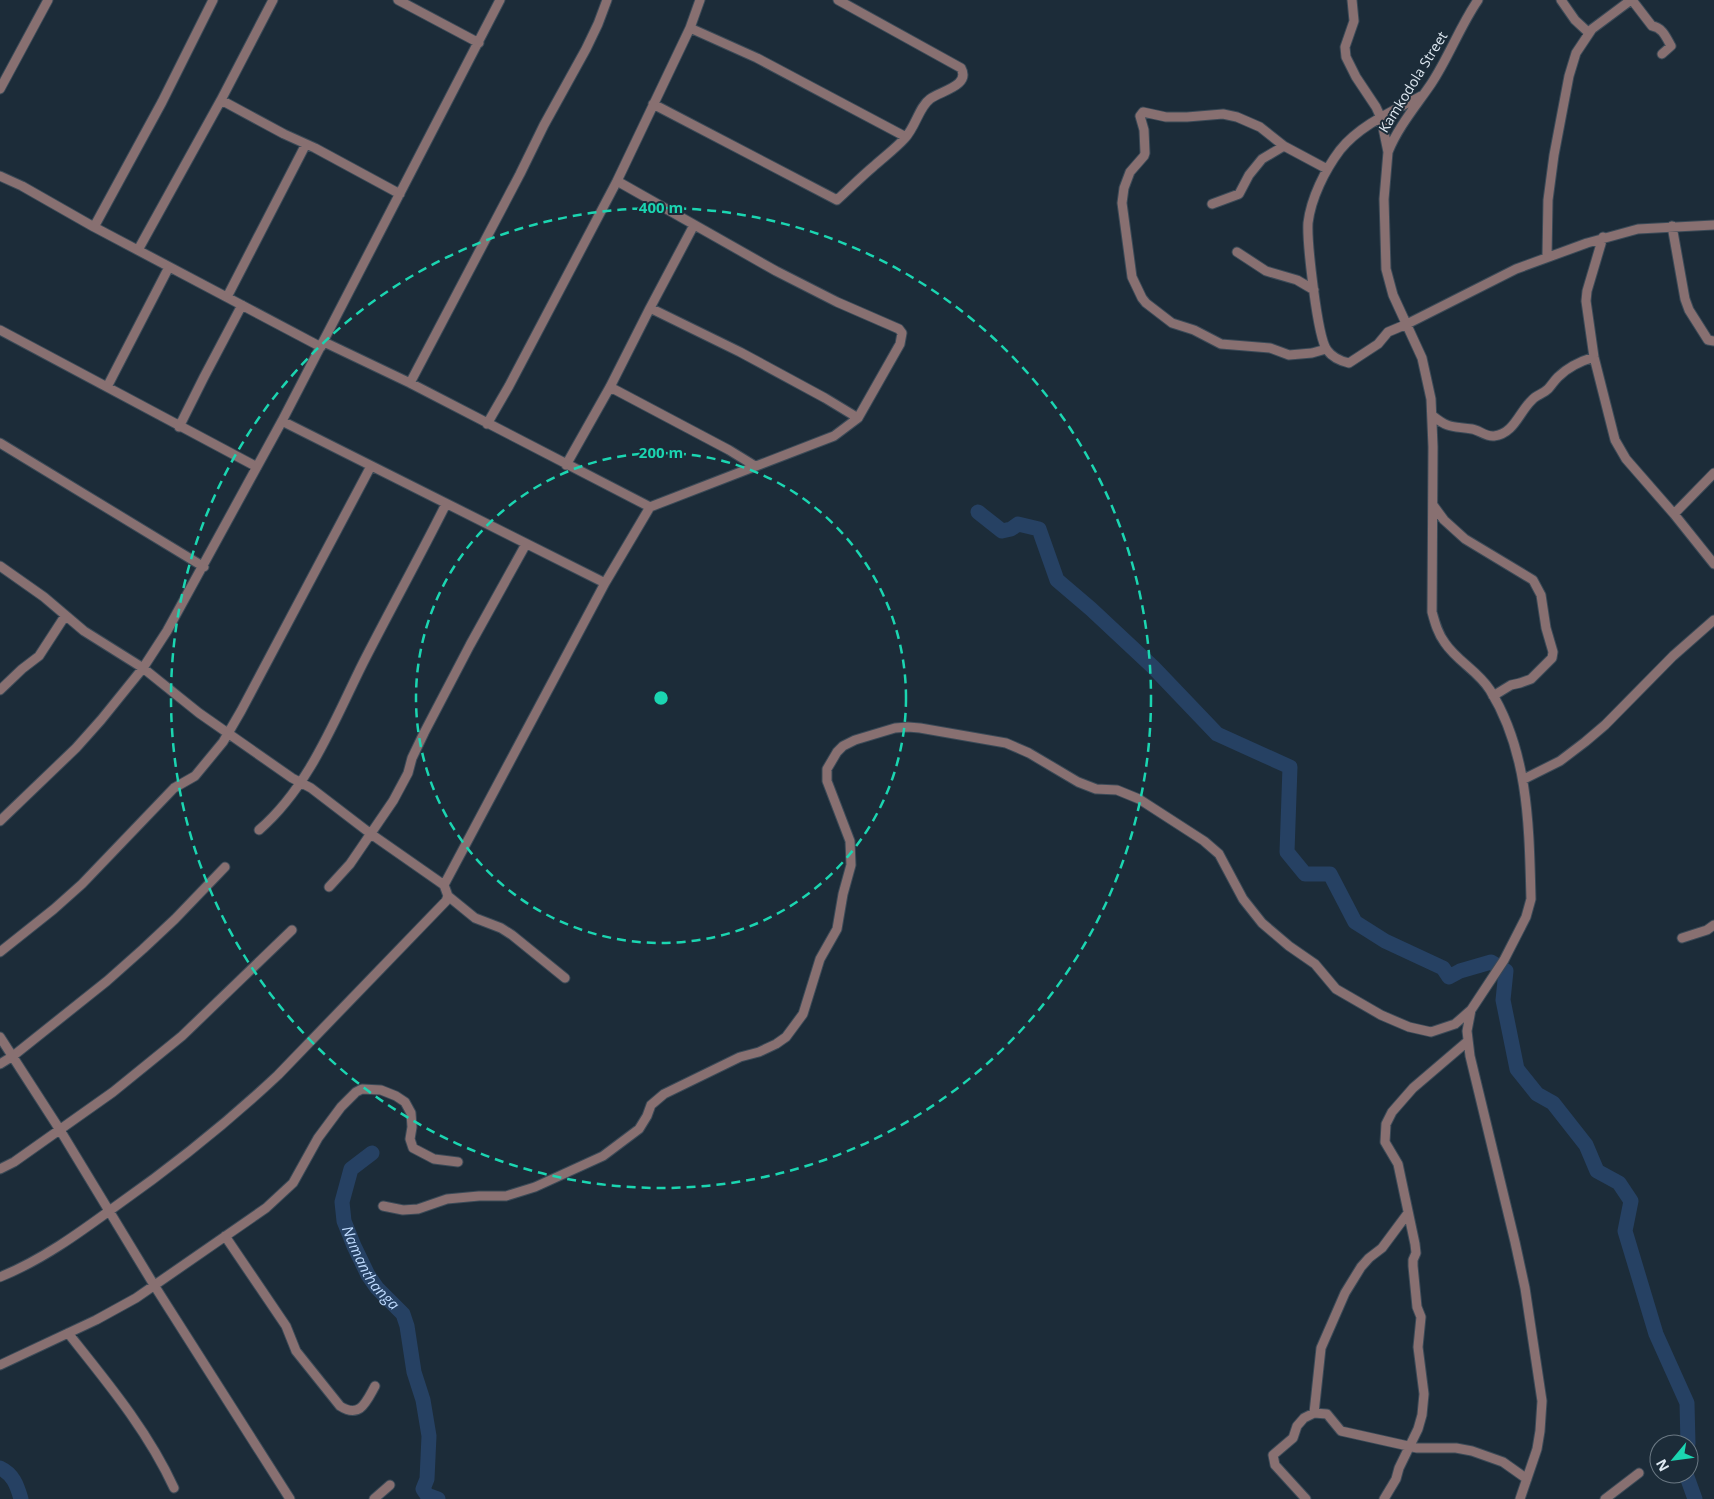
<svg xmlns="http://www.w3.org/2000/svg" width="1714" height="1499" viewBox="0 0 1714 1499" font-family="'Open Sans',sans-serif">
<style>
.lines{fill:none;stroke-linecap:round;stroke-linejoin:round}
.river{stroke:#264163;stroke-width:15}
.minor-casing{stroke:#3b4a57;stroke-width:11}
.minor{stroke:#887071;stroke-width:9}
.ring{fill:none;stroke:#1bd5b1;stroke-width:2.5;stroke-dasharray:9 6}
.labels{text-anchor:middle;stroke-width:4;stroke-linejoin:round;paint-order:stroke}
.street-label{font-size:14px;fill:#dfe9f2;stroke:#1c2c39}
.water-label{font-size:15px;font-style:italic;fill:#bedafe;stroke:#1c2c39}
.centre{fill:#1bd5b1;stroke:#1c2c39;stroke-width:2.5}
.ring-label{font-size:15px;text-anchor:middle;font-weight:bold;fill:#1bd5b1;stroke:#1c2c39;stroke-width:4;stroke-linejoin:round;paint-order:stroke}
</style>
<rect width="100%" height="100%" fill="#1c2c39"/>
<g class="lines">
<g class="river">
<path d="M 978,512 L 1002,531 L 1011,529 L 1018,524 L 1039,529 L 1057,580 L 1091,609 L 1153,667 L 1217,734 L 1290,767 L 1287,852 L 1305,874 L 1330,874 L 1355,922 L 1385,941 L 1443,968 L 1449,977 L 1460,971 L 1491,962 L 1506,971 L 1503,1000 L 1517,1069 L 1537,1094 L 1553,1103 L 1586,1145 L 1597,1171 L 1619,1183 L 1631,1201 L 1625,1231 L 1656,1334 L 1687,1403 L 1688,1444"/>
<path id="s1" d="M 372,1153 L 351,1169 L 342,1202 L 344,1221 L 354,1246 L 368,1275 L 377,1288 L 403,1314 L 407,1326 L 414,1372 L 423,1400 L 429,1436 L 427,1479 L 423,1489 L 427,1495 L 438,1499"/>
<path d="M 0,1468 C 13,1474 17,1485 21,1499"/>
<path d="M 1686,1474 L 1695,1499"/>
</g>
<defs>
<path id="minor" d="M 398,0 L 479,43
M 1352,0 L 1354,21 L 1345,47 L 1346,57 L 1356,77 L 1376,107 L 1381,118 L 1388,152 L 1384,199 L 1386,269 L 1393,295 L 1422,358 L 1431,399 L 1433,447 L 1432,612 C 1435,623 1438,634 1445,643 C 1457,661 1478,671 1490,690 C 1529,753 1529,827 1531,899 L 1526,917 L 1504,960 L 1471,1010 L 1467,1031 L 1470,1056 L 1515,1242 L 1525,1288 L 1542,1401 L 1540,1431 L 1537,1449 L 1520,1499
M 1561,0 L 1575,20 L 1589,33
M 1632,0 L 1652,26 C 1662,27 1666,37 1671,46 L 1662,54
M 690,28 L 757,58 L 906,137
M 0,89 L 48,0
M 1421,96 C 1393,111 1360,125 1340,150 C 1325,170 1311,198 1308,223 C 1307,241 1317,337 1327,350 C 1332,357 1340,361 1349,363 L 1378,344 L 1388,332 L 1407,324 L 1516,269 L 1587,243 L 1638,229 L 1714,225
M 221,100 L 273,0
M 653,104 L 837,200 C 849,189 861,177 874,166 C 884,157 896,148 905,138 C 916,126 919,107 930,99 C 940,91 971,86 961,68 L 838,0
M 1388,152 C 1398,127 1416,106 1431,84 C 1449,57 1460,26 1478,0
M 0,176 L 22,186 L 94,227 L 321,347
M 617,181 L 776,271 L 837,302 L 899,329 L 902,333 L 900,344 L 858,418
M 1212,204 L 1239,194 L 1249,175 L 1262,159 L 1284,146
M 1672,226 L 1685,299 L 1689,310 L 1708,340 L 1714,341
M 94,227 L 162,102 L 213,0
M 1603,237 L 1587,291 L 1586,301 L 1594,357 L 1615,440 L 1626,459 L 1674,514 L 1714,564
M 138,250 L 221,100 L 284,134 L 315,148 L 400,194
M 1237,252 L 1266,271 L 1297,280 L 1314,290
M 1547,256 L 1548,200 L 1554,155 L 1569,76 L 1576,53 L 1592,29 L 1631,0
M 227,297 L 306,144
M 650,308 L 694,225
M 0,330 L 257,467
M 324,342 L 410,383 L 650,507
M 1326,349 L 1312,353 L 1289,355 L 1270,348 L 1221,344 L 1194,330 L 1172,323 L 1146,303 L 1142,298 L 1132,277 L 1122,203 L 1124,188 L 1130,172 L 1144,156 L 1145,153 L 1144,130 L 1140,116 L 1143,112 L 1166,117 L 1187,117 L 1223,114 L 1237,117 L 1260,127 L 1284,146 L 1327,169
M 410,383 L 520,174 L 544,125 L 586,49 L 598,24 L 607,0
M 107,387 L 169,267
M 610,387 L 729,450 L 755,466
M 1433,416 C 1449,429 1453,426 1472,429 C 1479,430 1486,437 1494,436 C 1514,434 1519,412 1532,400 C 1536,395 1543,394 1548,389 C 1551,386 1554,381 1558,377 C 1568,367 1581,361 1594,357
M 282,421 L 605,583
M 487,424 L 509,386 L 617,181 L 690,28 L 700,0
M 179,427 L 204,377 L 242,305
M 0,443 L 204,567
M 1433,505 L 1444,520 L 1465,539 L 1533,580 L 1541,595 L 1546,628 L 1553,652 L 1552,658 L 1531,679 L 1520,683 L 1511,685 L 1493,696
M 1674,514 L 1714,473
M 0,566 L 44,597 L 84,631 L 143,668 L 199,713 L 292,778 L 311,788 L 371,834 L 444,885 L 448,896 L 446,901 L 278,1075 C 228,1122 173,1166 116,1206 C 79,1233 42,1260 0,1277
M 0,690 L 22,669 L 39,656 L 65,616
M 1524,779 L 1560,761 L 1585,742 L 1605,725 L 1673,656 L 1714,620
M 0,821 L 76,748 L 101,720 L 143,668 L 167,631 L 282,421 L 500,0
M 259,830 C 309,787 334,721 363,663 C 390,610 419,558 446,504
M 444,885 L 605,583 L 650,507 L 834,436 L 858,418 L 825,398 L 740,352 L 650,308 L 610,387 L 566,465
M 329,887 L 350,864 L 393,801 L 408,773 L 412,758 L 424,733 L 470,645 L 526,544
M 448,896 L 475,918 L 501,928 L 512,935 L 565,978
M 1682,938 L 1707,930 L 1714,925
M 0,952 L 54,909 L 82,884 L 174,788 L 195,776 L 223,742 L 241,711 L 371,466
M 0,1037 L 60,1130 L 154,1285 L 290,1499
M 0,1064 L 13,1056 L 107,981 L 143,949 L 175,919 L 225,867
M 0,1169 L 14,1162 L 113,1092 L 182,1036 L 292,930
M 383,1206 L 403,1210 L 418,1209 L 447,1199 L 479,1196 L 506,1196 L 535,1187 L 603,1156 L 639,1129 L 647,1116 L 651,1105 L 664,1094 L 740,1057 L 759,1052 L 776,1044 L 786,1037 L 803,1014 L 820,959 L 837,929 L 843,894 L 851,865 L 850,841 L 827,781 L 827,769 L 837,752 L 843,746 L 855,740 L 895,728 L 908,727 L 920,728 L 1006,743 L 1029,753 L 1078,782 L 1096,789 L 1117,790 L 1139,799 L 1204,841 L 1219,854 L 1243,899 L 1262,923 L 1289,946 L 1315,964 L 1336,989 L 1381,1015 L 1409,1027 L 1431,1032 L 1455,1024 L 1471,1010
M 225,1236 L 286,1326 L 296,1351 L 340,1406 C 360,1419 366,1402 375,1386
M 68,1333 C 107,1382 148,1431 174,1488
M 0,1365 L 96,1320 L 136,1298 L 266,1208 L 293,1183 L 318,1138 L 341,1107 L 356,1092 L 362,1089 L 381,1090 L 396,1096 L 405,1102 L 411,1113 L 412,1127 L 410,1139 L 413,1148 L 434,1159 L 458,1162
M 1314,1413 L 1321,1348 L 1345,1293 L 1361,1267 L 1369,1258 L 1382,1248 L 1408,1213
M 374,1499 L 390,1485
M 1306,1499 L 1275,1465 L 1273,1455 L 1293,1438 L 1297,1426 L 1304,1418 L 1314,1413 L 1327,1414 L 1341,1431 L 1417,1448 L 1456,1448 L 1472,1451 L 1503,1462 L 1527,1479
M 1384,1499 L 1396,1479 L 1399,1468 L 1418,1429 L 1422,1415 L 1424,1394 L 1418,1347 L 1421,1317 L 1417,1307 L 1413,1266 L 1413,1260 L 1416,1253 L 1415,1244 L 1398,1164 L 1385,1142 L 1386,1124 L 1392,1112 L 1413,1088 L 1468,1041
M 1605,1499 L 1639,1473"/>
</defs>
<use href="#minor" class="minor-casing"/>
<use href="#minor" class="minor"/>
</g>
<g class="ring">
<circle cx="661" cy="698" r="245"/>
<circle cx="661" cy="698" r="490"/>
</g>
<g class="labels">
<g class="street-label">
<text transform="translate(1413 82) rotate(-58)" y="5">Kamkodola Street</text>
</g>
<g class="water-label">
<text dy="5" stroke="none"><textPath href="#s1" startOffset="134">Namanthanga</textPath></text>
</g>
</g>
<circle cx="661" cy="698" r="8" class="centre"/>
<g class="ring-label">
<text x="661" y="213">400 m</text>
<text x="661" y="458">200 m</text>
</g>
<g transform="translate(1674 1459) rotate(241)"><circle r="24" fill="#1c2c39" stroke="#6a7883"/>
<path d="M0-4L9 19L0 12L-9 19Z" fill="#1bd5b1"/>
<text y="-8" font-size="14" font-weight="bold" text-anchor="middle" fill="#dfe9f2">N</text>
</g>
</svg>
